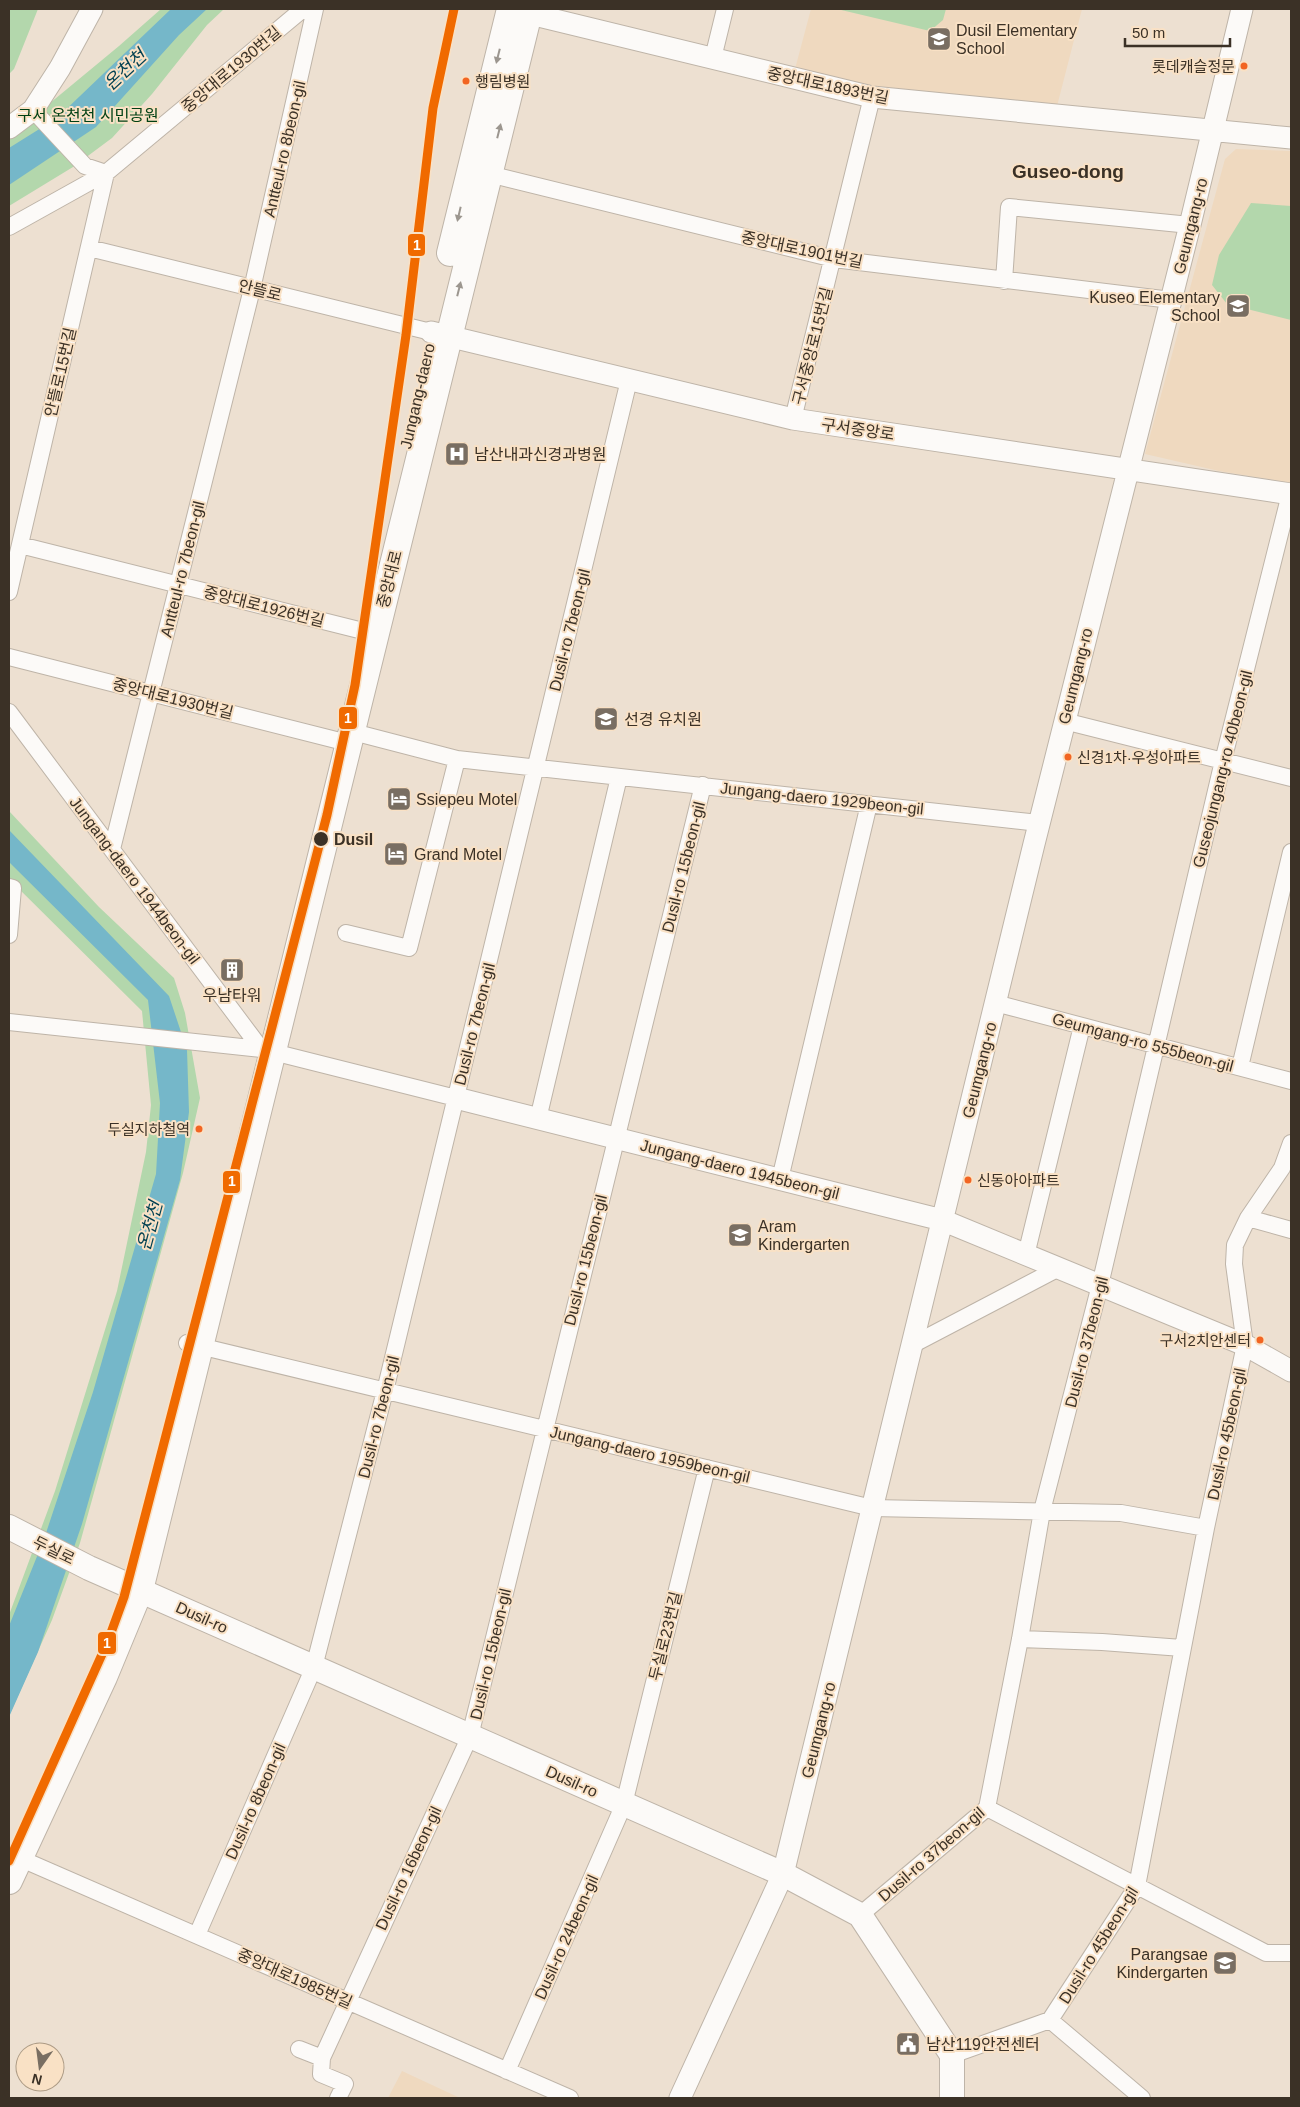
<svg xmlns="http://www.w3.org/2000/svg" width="1300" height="2107" viewBox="0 0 1300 2107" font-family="Helvetica,'Noto Sans KR',sans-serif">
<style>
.built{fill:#efd9bf}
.green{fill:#b3d7ac}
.water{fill:#75b7c9}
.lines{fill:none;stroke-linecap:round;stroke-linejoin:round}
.minor-casing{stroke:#beb4a8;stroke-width:18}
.tertiary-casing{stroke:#beb4a8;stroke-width:23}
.secondary-casing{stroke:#beb4a8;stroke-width:26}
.primary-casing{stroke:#beb4a8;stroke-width:28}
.minor{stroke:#fcfaf8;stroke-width:16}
.tertiary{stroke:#fcfaf8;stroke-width:21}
.secondary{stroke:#fcfaf8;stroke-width:24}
.primary{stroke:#fcfaf8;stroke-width:26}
.metro-1-casing{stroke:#f9e1c5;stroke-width:12}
.metro-1{stroke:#f06a00;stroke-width:9}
.oneway{fill:#9c968f}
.bus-dot{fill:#f26522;stroke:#f9e1c5;stroke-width:2}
.stop-dot{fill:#3b3126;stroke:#f9e1c5;stroke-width:2}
.labels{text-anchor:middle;stroke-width:4;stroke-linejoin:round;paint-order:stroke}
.bus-label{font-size:15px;fill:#3b3126;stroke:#f9e1c5;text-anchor:end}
.poi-label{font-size:16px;fill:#3b3126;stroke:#f9e1c5;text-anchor:start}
.street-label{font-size:16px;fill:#3b3126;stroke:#f9e1c5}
.park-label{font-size:16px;fill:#004014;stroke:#f9e1c5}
.stop-label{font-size:16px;font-weight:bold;fill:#3b3126;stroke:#f9e1c5;text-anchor:start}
.water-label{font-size:18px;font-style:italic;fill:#034152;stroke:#f9e1c5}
.quarter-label{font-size:19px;font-weight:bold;fill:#3b3126;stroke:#f9e1c5}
.line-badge{stroke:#f9e1c5;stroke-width:2}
.badge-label{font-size:14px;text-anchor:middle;font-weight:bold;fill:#fff}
</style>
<rect width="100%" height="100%" fill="#ede0d1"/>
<path class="built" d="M 811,9 L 1082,9 L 1056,110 L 870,91 L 795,69 Z
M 1236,149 L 1291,151 L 1291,483 L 1219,471 L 1145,454 L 1225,159 Z
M 402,2071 L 460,2098 L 388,2098 Z"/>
<path class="green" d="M 9,9 L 38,9 L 14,69 L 9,74 Z
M 161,9 L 224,9 L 207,25 L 152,94 L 112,138 L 73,167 L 9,206 L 9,137 L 119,46 Z
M 837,9 L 946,9 L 943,20 L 930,31 Z
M 1251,203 L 1291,206 L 1291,320 L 1227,304 L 1212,285 L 1219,255 Z
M 9,811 L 99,907 L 174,978 L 185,1013 L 200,1098 L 183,1173 L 80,1543 L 52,1620 L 9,1716 L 9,1615 L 55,1491 L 117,1291 L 146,1152 L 151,1105 L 142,1011 L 9,879 Z"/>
<path class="water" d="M 171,9 L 207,9 L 179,35 L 96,127 L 9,185 L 9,148 L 57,118 Z
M 9,830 L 169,996 L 187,1050 L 189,1112 L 180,1180 L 82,1524 L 38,1652 L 9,1717 L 9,1626 L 44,1539 L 93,1392 L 156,1174 L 160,1103 L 148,1000 L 9,862 Z"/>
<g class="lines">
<defs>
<path id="minor" d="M 713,58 L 725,9
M 481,172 L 834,259 L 1171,300
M 9,227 L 106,173 L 303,9
M 89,248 L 431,332
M 1004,281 L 1009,207 L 1190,225
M 793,419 L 872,97
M 20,545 L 363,631
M 9,592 L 106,173 L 85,166 L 33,110
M 9,657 L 336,740
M 9,712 L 261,1049
M 1064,721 L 1291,778
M 353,732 L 457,759 L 1039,823
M 112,849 L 252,289 L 315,9
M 9,887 L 13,888 L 9,935
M 346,933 L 409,948 L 457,759
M 995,1003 L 1291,1081
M 9,1022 L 261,1049 L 456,1098
M 1240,1067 L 1291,852
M 538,1119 L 619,777
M 780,1179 L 869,804
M 1248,1218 L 1291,1230
M 1026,1255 L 1082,1026
M 187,1343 L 872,1508 L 1121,1513 L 1206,1528
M 912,1345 L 1059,1268
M 1020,1639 L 1102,1642 L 1182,1648
M 987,1808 L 1266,1953 L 1291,1953
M 19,1858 L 570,2098
M 860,1915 L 987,1808 L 1020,1639 L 1042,1511 L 1100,1285 L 1223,761 L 1290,494
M 197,1935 L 314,1667 L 385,1391 L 629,380
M 1050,2020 L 1142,2098
M 299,2049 L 322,2058
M 952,2055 L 1050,2020 L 1137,1886 L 1206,1528 L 1245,1345 L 1234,1264 L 1235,1245 L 1248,1218 L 1282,1168 L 1291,1143
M 507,2071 L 624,1804 L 707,1468
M 338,2098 L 345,2084 L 321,2074 L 322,2058 L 470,1736 L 703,785"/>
<path id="tertiary" d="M 514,10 L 872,97 L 1291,138
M 9,128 L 33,110 L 60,68 L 92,9
M 431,332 L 793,419 L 1291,494
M 456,1098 L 942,1220 L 1245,1345 L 1291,1371
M 680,2098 L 783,1874 L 1034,844 L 1190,225 L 1242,9"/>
<path id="secondary" d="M 9,1527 L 89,1568 L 783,1874 L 860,1915 L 952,2055 L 952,2098"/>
<path id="primary" d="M 450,253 L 510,9
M 9,1881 L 104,1677 L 140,1590 L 530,9"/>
</defs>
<use href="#minor" class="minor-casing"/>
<use href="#tertiary" class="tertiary-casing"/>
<use href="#secondary" class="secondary-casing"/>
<use href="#primary" class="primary-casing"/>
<use href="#minor" class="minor"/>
<use href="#tertiary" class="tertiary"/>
<use href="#secondary" class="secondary"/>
<use href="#primary" class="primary"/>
<defs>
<path id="metro-1" d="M 9,1861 L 108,1641 L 124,1597 L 327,815 L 355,685 L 406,335 L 433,108 L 454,9"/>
</defs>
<use href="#metro-1" class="metro-1-casing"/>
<use href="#metro-1" class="metro-1"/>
</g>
<defs><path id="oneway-solid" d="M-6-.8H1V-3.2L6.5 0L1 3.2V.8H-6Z" transform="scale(1.25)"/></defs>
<g class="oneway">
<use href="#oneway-solid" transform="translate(498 56) rotate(104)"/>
<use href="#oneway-solid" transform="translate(499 131) rotate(-76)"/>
<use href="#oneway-solid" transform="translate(459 214) rotate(103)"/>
<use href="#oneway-solid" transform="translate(459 289) rotate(-76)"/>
</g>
<defs>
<symbol id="school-square" viewBox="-11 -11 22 22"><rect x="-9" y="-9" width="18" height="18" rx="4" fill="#796e62" stroke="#f9e1c5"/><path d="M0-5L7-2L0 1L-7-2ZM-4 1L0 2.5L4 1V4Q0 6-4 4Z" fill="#fff"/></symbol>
<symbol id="hospital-square" viewBox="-11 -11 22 22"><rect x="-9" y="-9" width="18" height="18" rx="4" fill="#796e62" stroke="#f9e1c5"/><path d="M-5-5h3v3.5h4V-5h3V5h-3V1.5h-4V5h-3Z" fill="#fff"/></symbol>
<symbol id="hotel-square" viewBox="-11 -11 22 22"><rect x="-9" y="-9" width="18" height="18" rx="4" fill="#796e62" stroke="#f9e1c5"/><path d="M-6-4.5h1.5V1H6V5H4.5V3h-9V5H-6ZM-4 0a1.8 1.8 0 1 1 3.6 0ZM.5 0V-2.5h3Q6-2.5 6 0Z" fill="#fff"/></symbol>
<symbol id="building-square" viewBox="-11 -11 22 22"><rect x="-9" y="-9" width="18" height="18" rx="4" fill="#796e62" stroke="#f9e1c5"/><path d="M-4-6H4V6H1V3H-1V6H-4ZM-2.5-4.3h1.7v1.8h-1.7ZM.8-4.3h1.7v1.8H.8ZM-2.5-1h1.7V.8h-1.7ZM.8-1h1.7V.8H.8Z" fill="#fff"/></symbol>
<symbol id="civic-square" viewBox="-11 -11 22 22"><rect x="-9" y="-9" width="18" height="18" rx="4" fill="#796e62" stroke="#f9e1c5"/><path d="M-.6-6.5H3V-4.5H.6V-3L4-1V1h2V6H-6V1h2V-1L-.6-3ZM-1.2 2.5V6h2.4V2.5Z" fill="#fff"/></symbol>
</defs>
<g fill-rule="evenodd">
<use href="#school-square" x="925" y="25" width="28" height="28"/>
<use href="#school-square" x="1224" y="292" width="28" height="28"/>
<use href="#hospital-square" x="443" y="440" width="28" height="28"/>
<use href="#school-square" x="592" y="705" width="28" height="28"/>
<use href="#hotel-square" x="385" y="785" width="28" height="28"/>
<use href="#hotel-square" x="382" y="840" width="28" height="28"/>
<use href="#building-square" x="218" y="956" width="28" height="28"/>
<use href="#school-square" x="726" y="1221" width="28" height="28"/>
<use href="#school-square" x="1211" y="1949" width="28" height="28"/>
<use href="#civic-square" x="894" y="2030" width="28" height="28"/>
</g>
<g class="bus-dot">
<circle cx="1244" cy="66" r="4.5"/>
<circle cx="466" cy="81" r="4.5"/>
<circle cx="1068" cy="757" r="4.5"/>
<circle cx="199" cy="1129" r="4.5"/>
<circle cx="968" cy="1180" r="4.5"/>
<circle cx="1260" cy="1340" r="4.5"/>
</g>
<circle class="stop-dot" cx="321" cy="839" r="8"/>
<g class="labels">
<g class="bus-label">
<text x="1235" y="72">롯데캐슬정문</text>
<text x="475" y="87" text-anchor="start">행림병원</text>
<text x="1077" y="763" text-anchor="start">신경1차·우성아파트</text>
<text x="190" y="1135">두실지하철역</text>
<text x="977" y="1186" text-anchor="start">신동아아파트</text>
<text x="1251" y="1346">구서2치안센터</text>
</g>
<g class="poi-label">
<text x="956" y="36">Dusil Elementary<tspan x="956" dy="18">School</tspan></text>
<text x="1220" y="303" text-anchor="end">Kuseo Elementary<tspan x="1220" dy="18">School</tspan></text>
<text x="474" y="460">남산내과신경과병원</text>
<text x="624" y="725">선경 유치원</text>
<text x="416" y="805">Ssiepeu Motel</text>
<text x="414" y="860">Grand Motel</text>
<text x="232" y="1001" text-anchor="middle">우남타워</text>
<text x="758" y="1232">Aram<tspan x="758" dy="18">Kindergarten</tspan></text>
<text x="1208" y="1960" text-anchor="end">Parangsae<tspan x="1208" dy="18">Kindergarten</tspan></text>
<text x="926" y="2050">남산119안전센터</text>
</g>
<g class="street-label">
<text transform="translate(231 69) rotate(-40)" y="6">중앙대로1930번길</text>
<text transform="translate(828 85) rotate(12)" y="6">중앙대로1893번길</text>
<text transform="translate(284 149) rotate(-77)" y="6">Antteul-ro 8beon-gil</text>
<text transform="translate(1190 226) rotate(-76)" y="6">Geumgang-ro</text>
<text transform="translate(802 249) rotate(12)" y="6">중앙대로1901번길</text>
<text transform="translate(260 290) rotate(14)" y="6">안뜰로</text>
<text transform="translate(812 346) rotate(-76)" y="6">구서중앙로15번길</text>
<text transform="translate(60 372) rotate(-77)" y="6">안뜰로15번길</text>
<text transform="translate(417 396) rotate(-77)" y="6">Jungang-daero</text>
<text transform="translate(858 429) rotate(8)" y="6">구서중앙로</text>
<text transform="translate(182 569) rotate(-76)" y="6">Antteul-ro 7beon-gil</text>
<text transform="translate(389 579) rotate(-76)" y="6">중앙대로</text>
<text transform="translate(264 606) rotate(14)" y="6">중앙대로1926번길</text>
<text transform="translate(569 630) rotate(-76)" y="6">Dusil-ro 7beon-gil</text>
<text transform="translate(1075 676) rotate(-76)" y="6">Geumgang-ro</text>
<text transform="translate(173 698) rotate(14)" y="6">중앙대로1930번길</text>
<text transform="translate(1222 769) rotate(-76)" y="6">Guseojungang-ro 40beon-gil</text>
<text transform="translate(822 798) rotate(6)" y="6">Jungang-daero 1929beon-gil</text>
<text transform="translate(683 867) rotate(-76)" y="6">Dusil-ro 15beon-gil</text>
<text transform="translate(135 880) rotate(53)" y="6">Jungang-daero 1944beon-gil</text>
<text transform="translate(474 1024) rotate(-76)" y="6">Dusil-ro 7beon-gil</text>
<text transform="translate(1143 1042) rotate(15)" y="6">Geumgang-ro 555beon-gil</text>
<text transform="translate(979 1070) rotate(-76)" y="6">Geumgang-ro</text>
<text transform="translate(740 1169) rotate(14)" y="6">Jungang-daero 1945beon-gil</text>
<text transform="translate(585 1260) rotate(-76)" y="6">Dusil-ro 15beon-gil</text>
<text transform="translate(1086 1342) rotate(-76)" y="6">Dusil-ro 37beon-gil</text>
<text transform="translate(378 1417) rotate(-76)" y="6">Dusil-ro 7beon-gil</text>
<text transform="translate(1226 1434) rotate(-78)" y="6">Dusil-ro 45beon-gil</text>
<text transform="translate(650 1454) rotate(13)" y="6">Jungang-daero 1959beon-gil</text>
<text transform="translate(54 1550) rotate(26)" y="6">두실로</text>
<text transform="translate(202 1617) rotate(24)" y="6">Dusil-ro</text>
<text transform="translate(665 1636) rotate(-76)" y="6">두실로23번길</text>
<text transform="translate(490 1654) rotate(-77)" y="6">Dusil-ro 15beon-gil</text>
<text transform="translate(818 1730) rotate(-76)" y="6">Geumgang-ro</text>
<text transform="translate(572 1781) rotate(24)" y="6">Dusil-ro</text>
<text transform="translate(255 1801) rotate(-66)" y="6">Dusil-ro 8beon-gil</text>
<text transform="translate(931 1854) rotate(-41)" y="6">Dusil-ro 37beon-gil</text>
<text transform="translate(408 1868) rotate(-65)" y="6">Dusil-ro 16beon-gil</text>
<text transform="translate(566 1937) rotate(-66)" y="6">Dusil-ro 24beon-gil</text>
<text transform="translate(1098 1945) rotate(-58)" y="6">Dusil-ro 45beon-gil</text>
<text transform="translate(295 1978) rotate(24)" y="6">중앙대로1985번길</text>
</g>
<g class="park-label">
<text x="88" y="121">구서 온천천 시민공원</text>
</g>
<g class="stop-label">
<text x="334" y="845">Dusil</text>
</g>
<g class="water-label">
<text transform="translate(125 70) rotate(-43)" y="6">온천천</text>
<text transform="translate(150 1226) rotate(-75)" y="6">온천천</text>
</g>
<g class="quarter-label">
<text x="1068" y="178">Guseo-dong</text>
</g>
</g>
<g class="line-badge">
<rect x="407" y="233" width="19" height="24" rx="5" fill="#f06a00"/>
<rect x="338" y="706" width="20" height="24" rx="5" fill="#f06a00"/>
<rect x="222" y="1170" width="19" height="24" rx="5" fill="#f06a00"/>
<rect x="97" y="1631" width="20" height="24" rx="5" fill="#f06a00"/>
</g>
<g class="badge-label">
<text x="417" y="250">1</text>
<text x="348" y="723">1</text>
<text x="232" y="1186">1</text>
<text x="107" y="1648">1</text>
</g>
<rect width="1300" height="2107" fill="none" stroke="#3b3126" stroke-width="20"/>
<g transform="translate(40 2067) rotate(194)"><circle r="24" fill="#f9e1c5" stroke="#ad9b85"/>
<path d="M0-4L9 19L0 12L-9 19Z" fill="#796e62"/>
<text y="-8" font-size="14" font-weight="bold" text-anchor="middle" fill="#3b3126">N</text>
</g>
<path d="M1125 38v8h105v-8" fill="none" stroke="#3b3126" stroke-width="2.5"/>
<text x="1132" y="38" font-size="15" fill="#3b3126" stroke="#f9e1c5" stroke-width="4" paint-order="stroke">50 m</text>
</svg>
